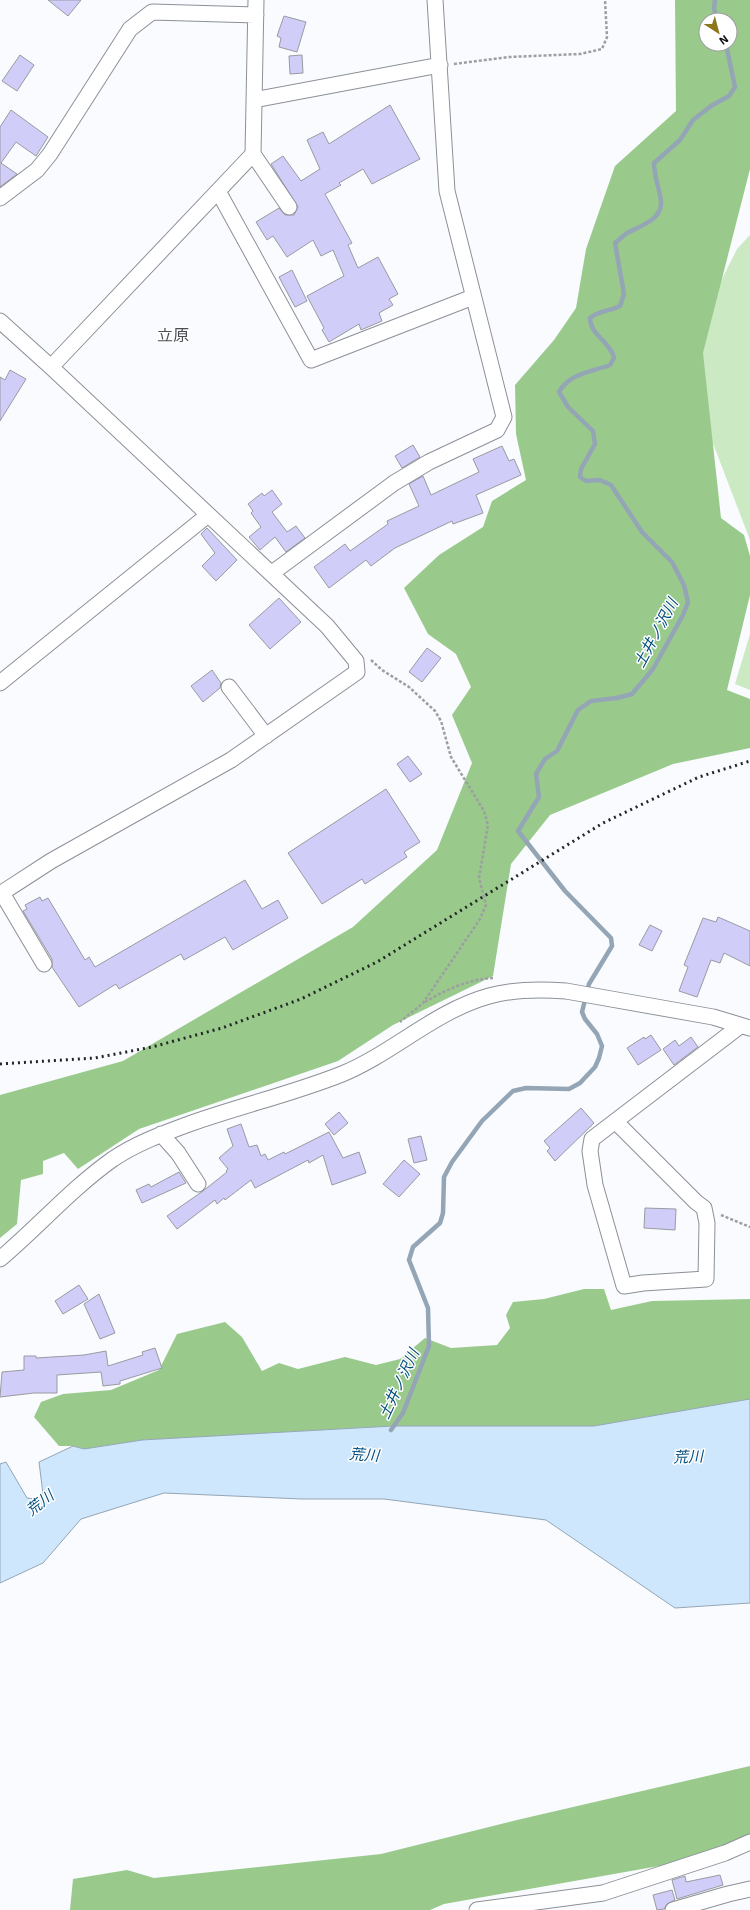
<svg xmlns="http://www.w3.org/2000/svg" width="750" height="1910" viewBox="0 0 750 1910" font-family="'Exo 2','Noto Sans JP',sans-serif">
<style>
.green{fill:#cbeac3}
.forest{fill:#99ca8c;fill-rule:evenodd}
.water{fill:#cfe7fd;stroke:#94a5b5}
.lines{fill:none;stroke-linecap:round;stroke-linejoin:round}
.stream{stroke:#94a5b5;stroke-width:4.5}
.building{fill:#d0cdf8;stroke:#9a9aa1}
.minor-casing{stroke:#8c9097;stroke-width:17}
.path{stroke:#9c9ea1;stroke-width:2.5;stroke-dasharray:3 2;stroke-linecap:butt}
.minor{stroke:#fff;stroke-width:15}
.rail{stroke:#242527;stroke-width:3;stroke-dasharray:2 4;stroke-linecap:butt}
.labels{text-anchor:middle;stroke-width:3;stroke-linejoin:round;paint-order:stroke}
.water-label{font-size:15px;font-style:italic;fill:#014e7e;stroke:#fff}
.quarter-label{font-size:16px;fill:#4b4f54;stroke:#fff}
</style>
<rect width="100%" height="100%" fill="#f9fbfe"/>
<path class="green" d="M 750,235 L 750,540 L 696,399 L 702,319 L 737,249 Z
M 750,634 L 750,690 L 735,684 Z"/>
<path class="forest" d="M 675,0 L 750,0 L 750,169 L 703,353 L 721,518 L 744,535 L 750,556 L 750,595 L 727,690 L 750,699 L 750,748 L 673,764 L 550,815 L 511,864 L 493,976 L 393,1025 L 338,1061 L 139,1129 L 78,1169 L 64,1153 L 43,1161 L 43,1174 L 21,1180 L 17,1224 L 0,1238 L 0,1095 L 123,1061 L 353,927 L 437,850 L 472,763 L 452,715 L 471,687 L 456,654 L 428,634 L 404,588 L 439,555 L 483,527 L 492,501 L 526,480 L 516,434 L 515,385 L 554,340 L 576,308 L 586,249 L 615,166 L 676,111 ZM 706,20 L 730,20 L 730,44 L 706,44 Z
M 584,1289 L 604,1289 L 611,1310 L 652,1301 L 750,1299 L 750,1399 L 594,1426 L 393,1426 L 142,1440 L 84,1449 L 73,1446 L 59,1446 L 34,1417 L 41,1402 L 63,1394 L 111,1390 L 159,1370 L 177,1334 L 225,1322 L 242,1337 L 262,1371 L 279,1363 L 298,1369 L 345,1357 L 376,1365 L 400,1359 L 425,1338 L 451,1348 L 497,1345 L 510,1328 L 506,1315 L 513,1302 L 544,1299 Z
M 750,1766 L 750,1835 L 676,1863 L 444,1904 L 430,1910 L 70,1910 L 73,1879 L 127,1870 L 154,1878 L 381,1854 L 517,1820 Z"/>
<path class="water" d="M 750,1399 L 750,1603 L 675,1608 L 546,1520 L 384,1499 L 302,1499 L 164,1493 L 81,1519 L 43,1563 L 0,1583 L 0,1464 L 6,1462 L 27,1498 L 35,1499 L 43,1494 L 39,1462 L 73,1446 L 84,1449 L 142,1440 L 393,1426 L 594,1426 Z"/>
<g class="lines">
<path class="stream" d="M 715,0 L 714,9 L 718,20
M 391,1430 L 403,1413 L 429,1346 L 428,1308 L 409,1260 L 413,1247 L 440,1223 L 443,1213 L 444,1177 L 452,1162 L 482,1121 L 513,1091 L 526,1088 L 569,1089 L 580,1083 L 595,1067 L 599,1058 L 602,1046 L 597,1034 L 585,1019 L 582,1012 L 589,984 L 612,946 L 611,938 L 565,891 L 518,831 L 539,797 L 536,774 L 545,759 L 557,751 L 578,710 L 591,701 L 617,698 L 632,694 L 653,669 L 683,615 L 688,602 L 684,585 L 672,562 L 642,532 L 611,485 L 600,480 L 586,481 L 580,477 L 581,469 L 595,444 L 593,431 L 568,407 L 559,392 C 570,373 591,372 610,365 L 614,358 C 610,341 590,335 590,318 C 598,311 610,311 620,306 L 624,294 L 615,243 C 619,240 623,236 627,233 C 640,226 662,220 661,202 C 660,189 654,178 654,163 L 680,140 L 693,120 L 711,106 L 729,96 L 735,87 L 726,44"/>
</g>
<path class="building" d="M 48,0 L 81,0 L 68,16 Z
M 284,16 L 306,22 L 297,52 L 279,47 L 281,38 L 277,36 Z
M 20,55 L 34,65 L 17,91 L 2,81 Z
M 302,55 L 303,73 L 290,74 L 289,56 Z
M 390,105 L 420,159 L 372,184 L 363,169 L 339,183 L 341,185 L 325,194 L 352,243 L 348,245 L 358,268 L 378,257 L 398,294 L 389,299 L 393,305 L 379,313 L 382,321 L 361,330 L 359,324 L 329,342 L 322,330 L 324,328 L 307,296 L 344,276 L 333,250 L 321,256 L 313,240 L 287,257 L 273,236 L 267,240 L 256,222 L 279,208 L 285,215 L 294,215 L 298,207 L 271,164 L 283,156 L 301,181 L 320,169 L 307,140 L 323,132 L 329,144 Z
M 11,110 L 48,137 L 36,156 L 16,142 L 1,163 L 17,174 L 0,187 L 0,127 Z
M 292,270 L 307,301 L 295,307 L 279,277 Z
M 10,370 L 26,379 L 0,421 L 0,377 L 5,380 Z
M 413,445 L 420,457 L 402,468 L 395,456 Z
M 502,446 L 509,461 L 514,459 L 521,475 L 476,495 L 483,513 L 453,524 L 452,521 L 395,548 L 371,566 L 366,560 L 329,588 L 314,567 L 345,544 L 350,551 L 388,524 L 387,521 L 419,506 L 409,484 L 423,476 L 431,495 L 479,472 L 473,459 Z
M 272,490 L 282,504 L 272,512 L 287,532 L 296,526 L 305,538 L 286,552 L 275,537 L 260,550 L 249,537 L 261,527 L 251,513 L 253,511 L 248,504 L 262,493 L 264,496 Z
M 207,528 L 237,560 L 216,581 L 202,566 L 215,553 L 201,534 Z
M 279,598 L 301,622 L 270,649 L 249,625 Z
M 427,648 L 441,658 L 422,682 L 409,672 Z
M 212,670 L 221,683 L 220,688 L 203,702 L 191,686 Z
M 408,756 L 422,774 L 410,782 L 397,764 Z
M 386,789 L 420,842 L 404,852 L 407,857 L 365,884 L 362,879 L 322,904 L 288,853 Z
M 245,880 L 262,909 L 278,900 L 288,918 L 233,950 L 225,937 L 184,960 L 181,954 L 119,989 L 116,984 L 79,1007 L 52,967 L 52,959 L 23,911 L 27,909 L 25,905 L 40,897 L 42,901 L 48,898 L 85,960 L 89,957 L 95,967 Z
M 718,917 L 750,931 L 750,966 L 724,953 L 720,963 L 711,960 L 697,997 L 679,991 L 688,967 L 684,965 L 703,918 L 716,922 Z
M 650,925 L 662,931 L 652,951 L 639,945 Z
M 651,1035 L 661,1050 L 638,1065 L 627,1048 L 644,1037 L 645,1039 Z
M 691,1037 L 698,1047 L 674,1065 L 663,1049 L 675,1040 L 679,1046 Z
M 581,1108 L 594,1123 L 555,1161 L 547,1151 L 550,1148 L 544,1141 Z
M 339,1112 L 348,1123 L 334,1135 L 325,1124 Z
M 241,1124 L 249,1147 L 257,1145 L 261,1156 L 265,1154 L 268,1160 L 284,1152 L 285,1154 L 329,1132 L 343,1158 L 359,1152 L 366,1173 L 332,1185 L 323,1155 L 309,1163 L 308,1160 L 255,1188 L 251,1180 L 225,1200 L 224,1198 L 217,1204 L 215,1200 L 177,1229 L 167,1216 L 203,1191 L 227,1172 L 226,1171 L 228,1169 L 219,1158 L 233,1146 L 227,1129 Z
M 421,1136 L 427,1160 L 414,1163 L 408,1139 Z
M 404,1160 L 420,1174 L 399,1197 L 383,1184 Z
M 179,1172 L 186,1183 L 142,1203 L 136,1190 L 149,1184 L 151,1187 Z
M 645,1208 L 676,1209 L 675,1230 L 644,1228 Z
M 79,1285 L 88,1299 L 63,1314 L 55,1301 Z
M 99,1294 L 115,1333 L 100,1339 L 84,1304 Z
M 155,1348 L 162,1368 L 120,1381 L 120,1384 L 103,1386 L 101,1372 L 57,1375 L 57,1393 L 34,1393 L 0,1397 L 2,1372 L 24,1370 L 24,1356 L 36,1356 L 36,1358 L 84,1355 L 106,1351 L 108,1366 L 143,1355 L 142,1352 Z
M 720,1875 L 723,1885 L 677,1899 L 672,1880 L 685,1876 L 686,1882 Z
M 672,1890 L 675,1900 L 667,1904 L 664,1909 L 657,1910 L 653,1895 Z"/>
<g class="lines">
<defs>
<path id="minor" d="M 254,100 L 440,65
M 253,154 L 289,207
M 218,191 L 311,360 L 473,297
M 0,198 L 37,170 L 50,154 L 130,29 L 152,12 L 256,15
M 0,321 L 51,367 L 327,626 L 356,661 L 357,672 L 231,760 L 51,861 L 0,894
M 51,367 L 253,154 L 256,0
M 272,573 L 394,483 L 429,462 L 497,430 L 504,417 L 447,191 L 435,0
M 0,683 L 208,515
M 229,687 L 266,736
M 2,893 L 44,964
M 616,1122 L 696,1202 L 704,1208 L 707,1223 L 706,1279 L 643,1283 L 624,1286 L 595,1185 L 590,1151 L 592,1139 L 740,1026
M 161,1134 L 178,1153 L 198,1184
M 0,1259 C 38,1227 72,1188 113,1159 C 137,1143 162,1134 189,1124 C 239,1106 292,1094 342,1074 C 393,1053 435,1011 489,996 C 514,989 540,989 566,991 L 713,1017 L 750,1028
M 477,1910 L 603,1893 L 725,1853 L 750,1842
M 673,1910 L 728,1894 L 750,1889"/>
</defs>
<use href="#minor" class="minor-casing"/>
<path class="path" d="M 454,64 L 509,57 L 580,54 L 602,49 L 607,37 L 605,0
M 371,660 L 382,670 L 409,687 L 435,711 L 441,721 L 451,757 L 484,811 L 488,825 L 479,878 L 486,905 L 480,919 L 423,1003 L 400,1022
M 425,1002 C 445,990 469,979 493,978
M 721,1215 L 750,1227"/>
<use href="#minor" class="minor"/>
<path class="rail" d="M 0,1064 L 95,1058 L 152,1047 L 222,1028 L 301,999 L 377,962 L 603,823 L 699,777 L 750,761"/>
</g>
<g class="labels">
<g class="water-label">
<text transform="translate(656 633) rotate(-62)" y="5">土井ノ沢川</text>
<text transform="translate(399 1384) rotate(-65)" y="5">土井ノ沢川</text>
<text transform="translate(364 1455) rotate(4)" y="5">荒川</text>
<text transform="translate(688 1457) rotate(-2)" y="5">荒川</text>
<text transform="translate(40 1503) rotate(-38)" y="5">荒川</text>
</g>
<g class="quarter-label">
<text x="173" y="341">立原</text>
</g>
</g>
<g transform="translate(718 32) rotate(144)"><circle r="19" fill="#ffffff" stroke="#9d9e9f"/>
<path d="M0-3L7 15L0 10L-7 15Z" fill="#8d761b"/>
<text y="-6" font-size="11" font-weight="bold" text-anchor="middle" fill="#0b0c0e">N</text>
</g>
</svg>
